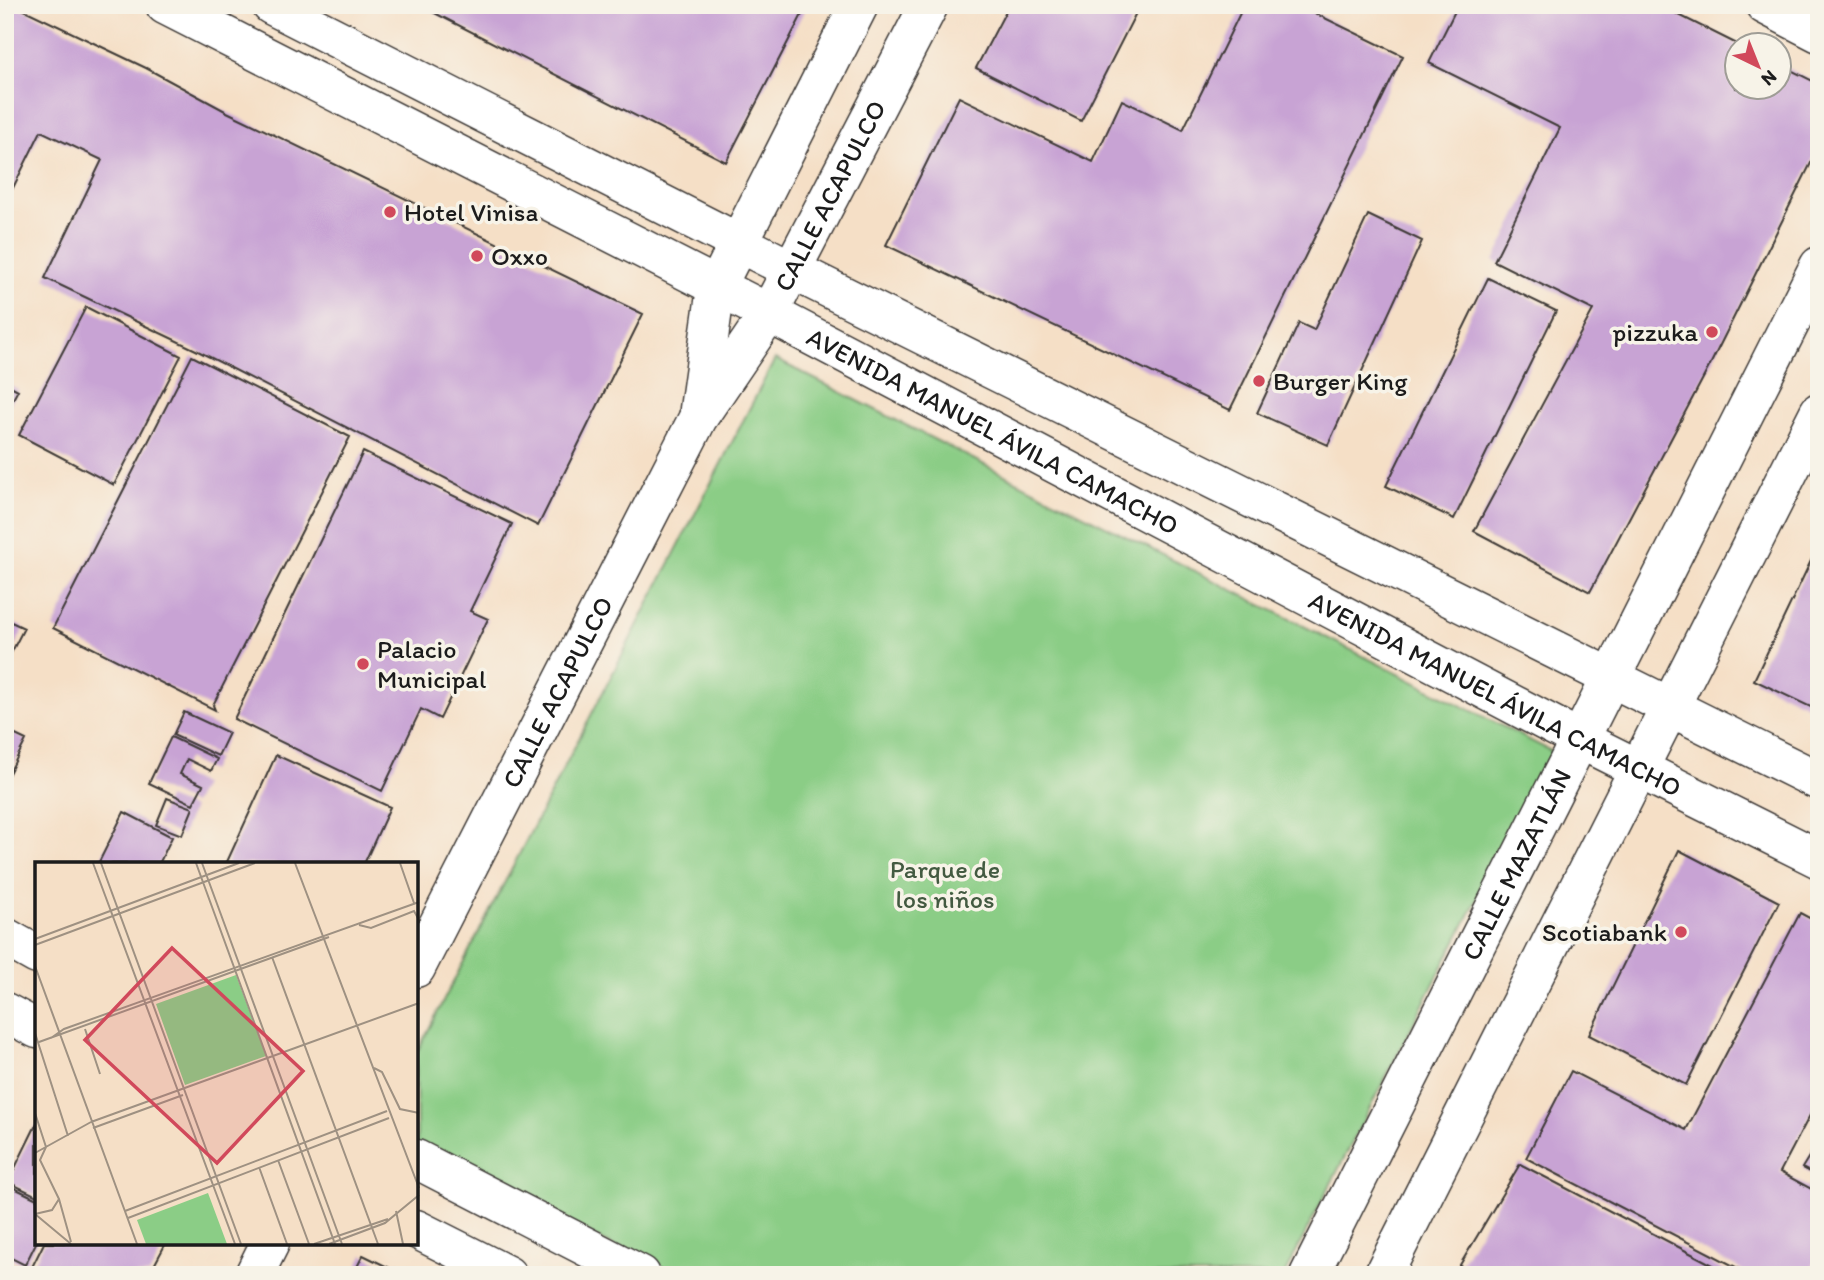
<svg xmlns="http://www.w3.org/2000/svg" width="1824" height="1280" viewBox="0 0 1824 1280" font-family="Itim,sans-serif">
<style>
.green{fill:#8bcd86;stroke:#547451;stroke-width:2}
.building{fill:#c8a3d4}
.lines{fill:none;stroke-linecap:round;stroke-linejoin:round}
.minor-casing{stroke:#3d3936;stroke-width:41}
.minor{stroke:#fff;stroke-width:38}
.poi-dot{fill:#d1495b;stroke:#f7f3e8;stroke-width:2.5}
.labels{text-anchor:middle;stroke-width:7;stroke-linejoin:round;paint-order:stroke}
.street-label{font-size:26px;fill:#1c1c1c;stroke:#f7f3e8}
.poi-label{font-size:26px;fill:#1c1c1c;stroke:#f7f3e8;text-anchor:start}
.park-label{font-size:26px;fill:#435a41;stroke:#f7f3e8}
.inset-road{fill:none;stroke:#9e9182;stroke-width:2}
.view{fill:#d1495b;fill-opacity:0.15;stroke:#d1495b;stroke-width:3.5}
.inset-edge{fill:none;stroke:#1c1c1c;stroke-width:3.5}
</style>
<rect width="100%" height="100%" fill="#f7f3e8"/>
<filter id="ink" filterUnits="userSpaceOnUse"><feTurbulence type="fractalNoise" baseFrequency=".0143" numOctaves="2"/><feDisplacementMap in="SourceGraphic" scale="14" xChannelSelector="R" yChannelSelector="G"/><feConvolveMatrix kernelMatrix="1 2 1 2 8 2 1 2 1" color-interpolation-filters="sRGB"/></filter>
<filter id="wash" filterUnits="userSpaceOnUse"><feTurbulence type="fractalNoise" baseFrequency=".00686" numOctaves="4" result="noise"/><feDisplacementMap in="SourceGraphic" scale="28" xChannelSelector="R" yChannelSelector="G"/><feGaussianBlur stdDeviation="1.57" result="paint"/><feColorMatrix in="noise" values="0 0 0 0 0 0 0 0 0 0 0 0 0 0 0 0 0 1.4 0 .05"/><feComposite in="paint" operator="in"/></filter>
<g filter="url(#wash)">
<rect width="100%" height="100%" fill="#f5dfc6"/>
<path class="green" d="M 775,359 L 1553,752 L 1284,1275 L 670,1275 L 417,1145 L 416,1054 Z"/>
<g id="blocks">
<path class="building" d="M 5,5 L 14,5 L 146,68 L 227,112 L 643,314 L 538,526 L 196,350 L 45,278 L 102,160 L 41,131 L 5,204 Z
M 419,5 L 807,5 L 726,162 Z
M 1009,5 L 1140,5 L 1081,121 L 976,68 Z
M 1244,5 L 1298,5 L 1403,56 L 1230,410 L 886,245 L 959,97 L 1093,162 L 1122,100 L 1183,130 Z
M 1458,5 L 1659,5 L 1741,46 L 1736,46 L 1736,88 L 1779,88 L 1779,64 L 1819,84 L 1819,147 L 1709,367 L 1590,592 L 1474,531 L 1593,310 L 1494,261 L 1560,128 L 1429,63 Z
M 1368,215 L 1422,241 L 1328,445 L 1257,413 L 1299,323 L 1314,330 Z
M 1488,278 L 1556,311 L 1454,519 L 1386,486 Z
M 86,307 L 181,356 L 114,485 L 19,435 Z
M 192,356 L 350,437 L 213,705 L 215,710 L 53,628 Z
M 5,383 L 18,390 L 5,414 Z
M 363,452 L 512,524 L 470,611 L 488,619 L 440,719 L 421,709 L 382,791 L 234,719 Z
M 1819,544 L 1819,711 L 1754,680 Z
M 5,619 L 24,628 L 5,665 Z
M 184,712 L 229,733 L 218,756 L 173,735 Z
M 5,730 L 26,740 L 5,781 Z
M 171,737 L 217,759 L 211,771 L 187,759 L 180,774 L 203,785 L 193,804 L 149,783 Z
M 276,755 L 390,807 L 364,864 L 226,864 Z
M 167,798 L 193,808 L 182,835 L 156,825 Z
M 124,812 L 172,837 L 159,864 L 98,864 Z
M 1679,850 L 1779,902 L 1686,1085 L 1589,1035 Z
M 1800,913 L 1819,923 L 1819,1098 L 1780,1172 L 1819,1193 L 1819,1254 L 1808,1275 L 1751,1275 L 1526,1158 L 1571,1071 L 1686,1130 Z
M 37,1123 L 37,1196 L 8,1182 Z
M 1819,1140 L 1819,1177 L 1802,1168 Z
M 1520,1164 L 1732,1275 L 1454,1275 Z
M 8,1185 L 37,1199 L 37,1241 L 25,1265 L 5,1255 Z
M 44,1243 L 166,1243 L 149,1275 L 28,1275 Z
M 363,1255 L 404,1275 L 353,1275 Z"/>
</g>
</g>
<g filter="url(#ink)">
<use href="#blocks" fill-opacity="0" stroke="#3d3936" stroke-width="2"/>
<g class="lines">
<defs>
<g id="minor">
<path id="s1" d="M 165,5 L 751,304 L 1579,739 L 1819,859"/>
<path d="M 271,5 L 792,270 L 1819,781"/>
<path d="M 1765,5 L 1819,33"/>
<path d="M 699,409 L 716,288 L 859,5"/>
<path d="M 5,937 L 37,955"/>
<path id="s2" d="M 416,968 L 698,418 L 768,315 L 929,5"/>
<path d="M 5,1012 L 37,1029"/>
<path d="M 416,1159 L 641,1275"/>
<path d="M 416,1229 L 507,1275"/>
<path d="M 254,1275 L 270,1243"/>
<path id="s3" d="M 1309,1275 L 1819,266"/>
<path d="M 1383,1275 L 1819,412"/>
</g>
</defs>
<use href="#minor" class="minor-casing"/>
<use href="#minor" class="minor"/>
</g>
</g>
<g class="poi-dot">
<circle cx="390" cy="212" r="7"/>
<circle cx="477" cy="256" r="7"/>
<circle cx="1712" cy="332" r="7"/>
<circle cx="1259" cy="381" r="7"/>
<circle cx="363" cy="664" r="7"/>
<circle cx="1681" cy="932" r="7"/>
</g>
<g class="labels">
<g class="street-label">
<text dy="9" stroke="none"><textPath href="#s2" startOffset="877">CALLE ACAPULCO</textPath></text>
<text dy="9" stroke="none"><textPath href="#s1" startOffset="931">AVENIDA MANUEL ÁVILA CAMACHO</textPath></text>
<text dy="9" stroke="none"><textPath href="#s2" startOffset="310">CALLE ACAPULCO</textPath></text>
<text dy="9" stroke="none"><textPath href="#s1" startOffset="1498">AVENIDA MANUEL ÁVILA CAMACHO</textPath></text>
<text dy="9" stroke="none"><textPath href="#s3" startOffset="460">CALLE MAZATLÁN</textPath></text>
</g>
<g class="poi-label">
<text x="404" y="221">Hotel Vinisa</text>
<text x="491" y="265">Oxxo</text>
<text x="1698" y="341" text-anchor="end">pizzuka</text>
<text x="1273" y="390">Burger King</text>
<text x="377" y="658">Palacio<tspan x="377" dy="30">Municipal</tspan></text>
<text x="1667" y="941" text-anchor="end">Scotiabank</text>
</g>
<g class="park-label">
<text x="945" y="878">Parque de<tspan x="945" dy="30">los niños</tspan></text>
</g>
</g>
<g transform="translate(35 862)">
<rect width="383" height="383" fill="#f5dfc6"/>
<path d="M 201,113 L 231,194 L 150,223 L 121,142 ZM 173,331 L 192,382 L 111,382 L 102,358 Z" fill="#8bcd86"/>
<path class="inset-road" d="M 58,1 L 200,382M 66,1 L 206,382M 161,1 L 300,382M 167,1 L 307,382M 260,1 L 384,326M 365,1 L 379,41M 324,63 L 336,66 L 379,49 L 384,58M 0,77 L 204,1M 0,83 L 220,1M 237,95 L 343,382M 0,104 L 102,382M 50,167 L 65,212M 0,171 L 33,274M 16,176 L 29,167 L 384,40M 4,180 L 294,75M 339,206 L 347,210 L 365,247 L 384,251M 0,251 L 11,285M 56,260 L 384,141M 58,266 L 148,233M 0,291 L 56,260M 243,298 L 274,382M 224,305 L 252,382M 24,337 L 36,380M 90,349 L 352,249M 361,349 L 368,382M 0,352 L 36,382M 0,352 L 17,348 L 24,337 L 5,298 L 11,285M 93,356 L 354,256M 279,382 L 353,357M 294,382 L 350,361 L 384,333"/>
<path class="view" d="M 137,86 L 268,209 L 182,301 L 50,178 Z"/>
<rect width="383" height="383" class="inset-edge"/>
</g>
<rect width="1824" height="1280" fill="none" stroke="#f7f3e8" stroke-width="28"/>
<g transform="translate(1758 66) rotate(137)"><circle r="33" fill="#f7f3e8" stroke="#9f9d96" stroke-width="2"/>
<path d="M0-5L12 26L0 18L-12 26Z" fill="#d1495b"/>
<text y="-10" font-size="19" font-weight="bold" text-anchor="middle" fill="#1c1c1c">N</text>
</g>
</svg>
